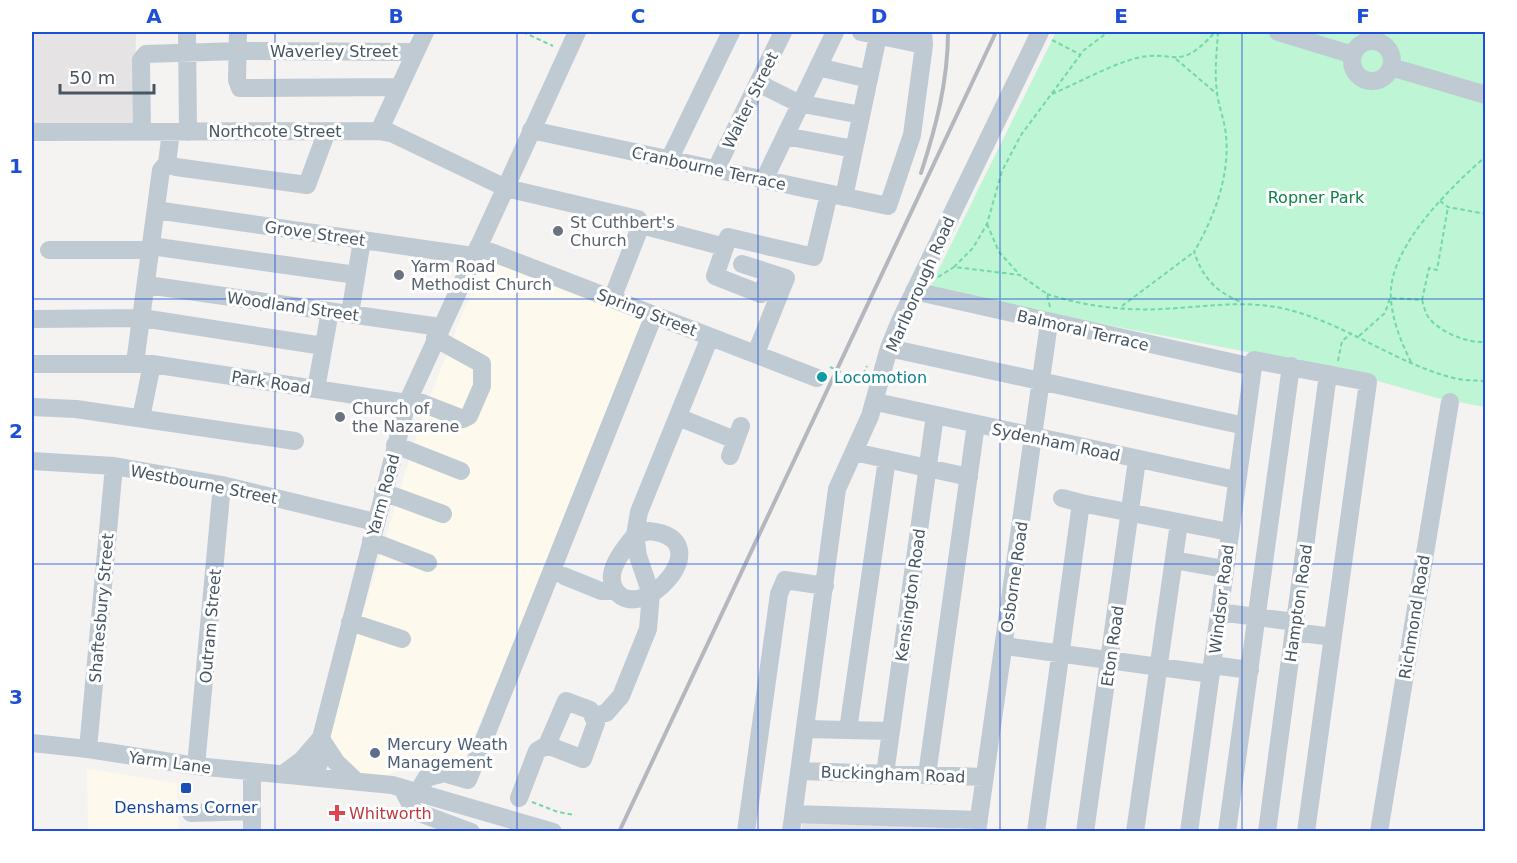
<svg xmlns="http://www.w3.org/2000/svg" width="1517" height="863" viewBox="0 0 1517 863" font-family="'DejaVu Sans',sans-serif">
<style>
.commercial{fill:#fef9ed}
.education{fill:#e6e3e4}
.green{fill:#bef5d4}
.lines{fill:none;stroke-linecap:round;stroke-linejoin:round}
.path{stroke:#72d8a6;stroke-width:2;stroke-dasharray:4.5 3;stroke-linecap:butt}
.minor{stroke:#bfcad3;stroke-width:18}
.rail{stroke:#b4b7bd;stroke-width:4}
.path-bridge{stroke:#72d8a6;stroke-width:2;stroke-dasharray:4.5 3;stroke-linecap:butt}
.grid{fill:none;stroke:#1d4ed8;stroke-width:1.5;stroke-opacity:0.55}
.worship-dot{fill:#6b7280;stroke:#fff;stroke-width:2}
.culture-dot{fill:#0f9aa8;stroke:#fff;stroke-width:2}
.service-dot{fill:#5c6f8a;stroke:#fff;stroke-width:2}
.transit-dot{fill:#1a4fb4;stroke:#fff;stroke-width:2}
.health-dot{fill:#e0444e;stroke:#fff;stroke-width:2}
.labels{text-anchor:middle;stroke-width:6;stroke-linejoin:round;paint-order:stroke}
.street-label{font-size:16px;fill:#485663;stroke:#fff}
.park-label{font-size:16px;fill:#0d8249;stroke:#fff}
.worship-label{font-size:16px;fill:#5b616d;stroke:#fff;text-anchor:start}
.culture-label{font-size:16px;fill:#0d838f;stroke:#fff;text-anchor:start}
.service-label{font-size:16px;fill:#4e5e75;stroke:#fff;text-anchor:start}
.transit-label{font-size:16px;fill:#164399;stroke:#fff}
.health-label{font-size:16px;fill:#be3a42;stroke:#fff;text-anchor:start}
.neatline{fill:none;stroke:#1d4ed8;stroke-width:2}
.grid-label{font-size:20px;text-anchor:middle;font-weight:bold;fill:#1d4ed8}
</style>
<rect width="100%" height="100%" fill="#f5f2f2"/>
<path class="commercial" d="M 485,257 L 653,320 L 460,769 L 414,762 L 381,779 L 323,762 L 331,720 L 423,414 Z
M 87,769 L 177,783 L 179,831 L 88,831 Z"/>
<path class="education" d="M 32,32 L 136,32 L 134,127 L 32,129 Z
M 802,819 L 956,823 L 955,831 L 802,832 Z"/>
<path class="green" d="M 1056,32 L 1485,32 L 1485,407 L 1437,398 L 1336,369 L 1051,314 L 930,287 Z"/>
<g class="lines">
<path class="path" d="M 523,32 L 553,46
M 1218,32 C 1217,51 1214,72 1217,92 C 1218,104 1223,116 1225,128 C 1232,171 1215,216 1194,252 C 1203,278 1216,292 1241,302
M 1052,40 L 1081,55
M 1176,59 L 1217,94
M 1052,94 C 1078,83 1106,67 1133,59 C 1174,47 1177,75 1215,32
M 1440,201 L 1448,207 L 1486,214
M 987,224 L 999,252 L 1019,274
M 938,277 L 954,267
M 1047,294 C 1083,306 1125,311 1163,309 C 1203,307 1241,300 1281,308 C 1343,321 1393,363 1454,378 C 1464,381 1475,380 1486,381
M 1422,300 L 1429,268 L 1437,270 L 1448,207
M 1122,306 L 1194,252
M 1050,307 L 1047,294 L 1020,275 L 954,267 L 973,248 L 987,224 L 1002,171 L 1021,135 L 1084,50 L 1108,32
M 1359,336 L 1385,313 L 1390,298 L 1422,300 C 1424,306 1425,313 1429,318 C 1441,333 1467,343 1486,342
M 1338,361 L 1342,341 L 1352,333
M 1411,362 C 1401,342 1393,322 1391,300 C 1386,249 1451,187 1486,156
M 860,381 L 867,366
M 532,802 L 558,812 L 575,815"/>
<path class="minor" d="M 187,32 L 188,132
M 238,32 L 237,80 L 240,88 L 398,87
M 861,32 L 924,45
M 1278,32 L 1353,55
M1352 61a20 20 0 1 1 40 0a20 20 0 1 1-40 0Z
M 818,67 L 869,79
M 1391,67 L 1486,95
M 758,83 L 798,103 L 861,115
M 531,130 L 888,206 L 912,135 L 924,45 L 923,32
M 142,131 L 141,60 L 146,54 L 239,51 L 415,52
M 379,131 L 425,32
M 32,132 L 379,131 L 391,133 L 506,188 L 638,219 L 641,225
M 785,136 L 854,149
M 669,160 L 731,32
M 167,163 L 176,167 L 307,185 L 327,131
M 716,169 L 783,32
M 764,180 L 835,32
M 844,197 L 878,36
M 156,210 L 473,256
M 151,246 L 356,275
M 478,247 L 817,378
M 725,247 L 728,237 L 814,257 L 829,194
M 49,250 L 151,250
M 742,264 L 786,278 L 756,353
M 147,285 L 440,327
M 914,291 L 1253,367
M 612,299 L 641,225 L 725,247 L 715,276 L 761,294 L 770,273
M 350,314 L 362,240
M 32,319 L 142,318 L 323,346
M 889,348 L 1245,426
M 135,363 L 161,170 L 167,163 L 171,132
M 32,364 L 152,364 L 407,403
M 316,389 L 330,311
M 409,398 L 463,419 L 469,416 L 482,386 L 482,364 L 435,338
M 876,402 L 1236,480
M 32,407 L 76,409 L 295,441
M 678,417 L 735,440
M 141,418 L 152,364
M 395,445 L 461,471
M 854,452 L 969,477
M 730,456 L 741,426
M 32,461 L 114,466 L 222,485 L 375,522
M 383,492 L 443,514
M 1081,503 L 1229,532
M 649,531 C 725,539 637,631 614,588 C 605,570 625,548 635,535 Z
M 371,541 L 428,563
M 1174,560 L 1224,569
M 564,576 L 601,591 L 615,591
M 1219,612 L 1295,622
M 350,622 L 402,639
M 1294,632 L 1333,637
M 1005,646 L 1211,674
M 1212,665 L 1250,670
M 566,701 L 590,710 L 596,723 L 583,759 L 547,745 Z
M 593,716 L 606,713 L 621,696 L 648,629 L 651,594 L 638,556 L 635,535 L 639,512 L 710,337
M 805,729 L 848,730 L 887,459
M 848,730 L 891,731
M 321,739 L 336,762 L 356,781
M 32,743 L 88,749 L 196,766 L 392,785 L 553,832
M 88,749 L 114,466
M 196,766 L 222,485
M 800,771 L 985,777
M 252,772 L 252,832
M 283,774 L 302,760 L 321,738
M 885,774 L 935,415
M 927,775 L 976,424
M 309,776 C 323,766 321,754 321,738 L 407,403 L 577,32
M 402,788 L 414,811 L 471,832
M 418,792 L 426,778 L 444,773 L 468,780 L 654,315
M 519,798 L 537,751 L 547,745
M 191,813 L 252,811
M 794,814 L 979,820
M 746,832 L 779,594 L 785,580 L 825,586
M 791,832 L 837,489 L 870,416 L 889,348 L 900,321 L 1040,32
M 977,832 L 1049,323
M 1036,832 L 1081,503 L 1062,498
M 1085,832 L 1137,460
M 1135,832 L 1179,523
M 1189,832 L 1254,360 L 1368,382 L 1306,832
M 1227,832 L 1291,366
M 1267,832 L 1328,374
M 1379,832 L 1450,402"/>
<path class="rail" d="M 921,173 C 936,127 948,81 948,32
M 619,832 L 996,32"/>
<path class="path-bridge" d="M 830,367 L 860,381"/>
</g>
<path class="grid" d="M 275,32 L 275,832M 517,32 L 517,832M 758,32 L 758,832M 1000,32 L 1000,832M 1242,32 L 1242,832M 32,299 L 1486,299M 32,564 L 1486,564"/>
<g class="worship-dot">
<circle cx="558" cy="231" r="6"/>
<circle cx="399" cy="275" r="6"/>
<circle cx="340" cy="417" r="6"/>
</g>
<circle class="culture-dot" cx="822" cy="377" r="6"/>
<circle class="service-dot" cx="375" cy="753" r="6"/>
<rect class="transit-dot" x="180" y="782" width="12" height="12" rx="3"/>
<path class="health-dot" d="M334 804h6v6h6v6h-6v6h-6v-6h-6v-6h6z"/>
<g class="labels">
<g class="street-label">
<text x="334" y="57">Waverley Street</text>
<text transform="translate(750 100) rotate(-64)" y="6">Walter Street</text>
<text x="275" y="137">Northcote Street</text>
<text transform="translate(709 168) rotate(12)" y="6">Cranbourne Terrace</text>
<text transform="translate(315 233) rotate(8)" y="6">Grove Street</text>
<text transform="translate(920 284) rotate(-66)" y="6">Marlborough Road</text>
<text transform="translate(293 306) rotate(8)" y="6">Woodland Street</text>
<text transform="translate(647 312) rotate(21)" y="6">Spring Street</text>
<text transform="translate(1083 330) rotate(13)" y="6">Balmoral Terrace</text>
<text transform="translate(271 382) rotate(9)" y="6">Park Road</text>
<text transform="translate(1056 442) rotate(12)" y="6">Sydenham Road</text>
<text transform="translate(204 484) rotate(11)" y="6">Westbourne Street</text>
<text transform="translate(383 495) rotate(-75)" y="6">Yarm Road</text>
<text transform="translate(1014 577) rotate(-82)" y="6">Osborne Road</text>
<text transform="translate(910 595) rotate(-82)" y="6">Kensington Road</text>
<text transform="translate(1221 599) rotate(-83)" y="6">Windsor Road</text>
<text transform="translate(1298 603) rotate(-82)" y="6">Hampton Road</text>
<text transform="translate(101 608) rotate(-85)" y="6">Shaftesbury Street</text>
<text transform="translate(1414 617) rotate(-81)" y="6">Richmond Road</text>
<text transform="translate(210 626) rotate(-85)" y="6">Outram Street</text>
<text transform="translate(1112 646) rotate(-82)" y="6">Eton Road</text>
<text transform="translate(170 762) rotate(8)" y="6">Yarm Lane</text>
<text transform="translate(893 774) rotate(2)" y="6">Buckingham Road</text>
</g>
<g class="park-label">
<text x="1316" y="203">Ropner Park</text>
</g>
<g class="worship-label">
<text x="570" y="228">St Cuthbert's<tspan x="570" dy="18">Church</tspan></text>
<text x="411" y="272">Yarm Road<tspan x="411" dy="18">Methodist Church</tspan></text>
<text x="352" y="414">Church of<tspan x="352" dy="18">the Nazarene</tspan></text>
</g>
<g class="culture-label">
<text x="834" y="383">Locomotion</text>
</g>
<g class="service-label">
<text x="387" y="750">Mercury Weath<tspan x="387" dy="18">Management</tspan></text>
</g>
<g class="transit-label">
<text x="186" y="813">Denshams Corner</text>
</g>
<g class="health-label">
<text x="349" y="819">Whitworth</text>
</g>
</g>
<rect width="1517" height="863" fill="none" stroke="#ffffff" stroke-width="66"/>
<path d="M60 84v9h94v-9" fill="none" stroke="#485663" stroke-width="3"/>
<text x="69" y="84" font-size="18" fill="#485663" stroke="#ffffff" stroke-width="4.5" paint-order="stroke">50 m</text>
<rect x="33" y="33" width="1451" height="797" class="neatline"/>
<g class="grid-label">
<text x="154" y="23">A</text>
<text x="396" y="23">B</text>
<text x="638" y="23">C</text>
<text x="879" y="23">D</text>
<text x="1121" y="23">E</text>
<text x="1363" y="23">F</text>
<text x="16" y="173">1</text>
<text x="16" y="438">2</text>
<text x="16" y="704">3</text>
</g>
</svg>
